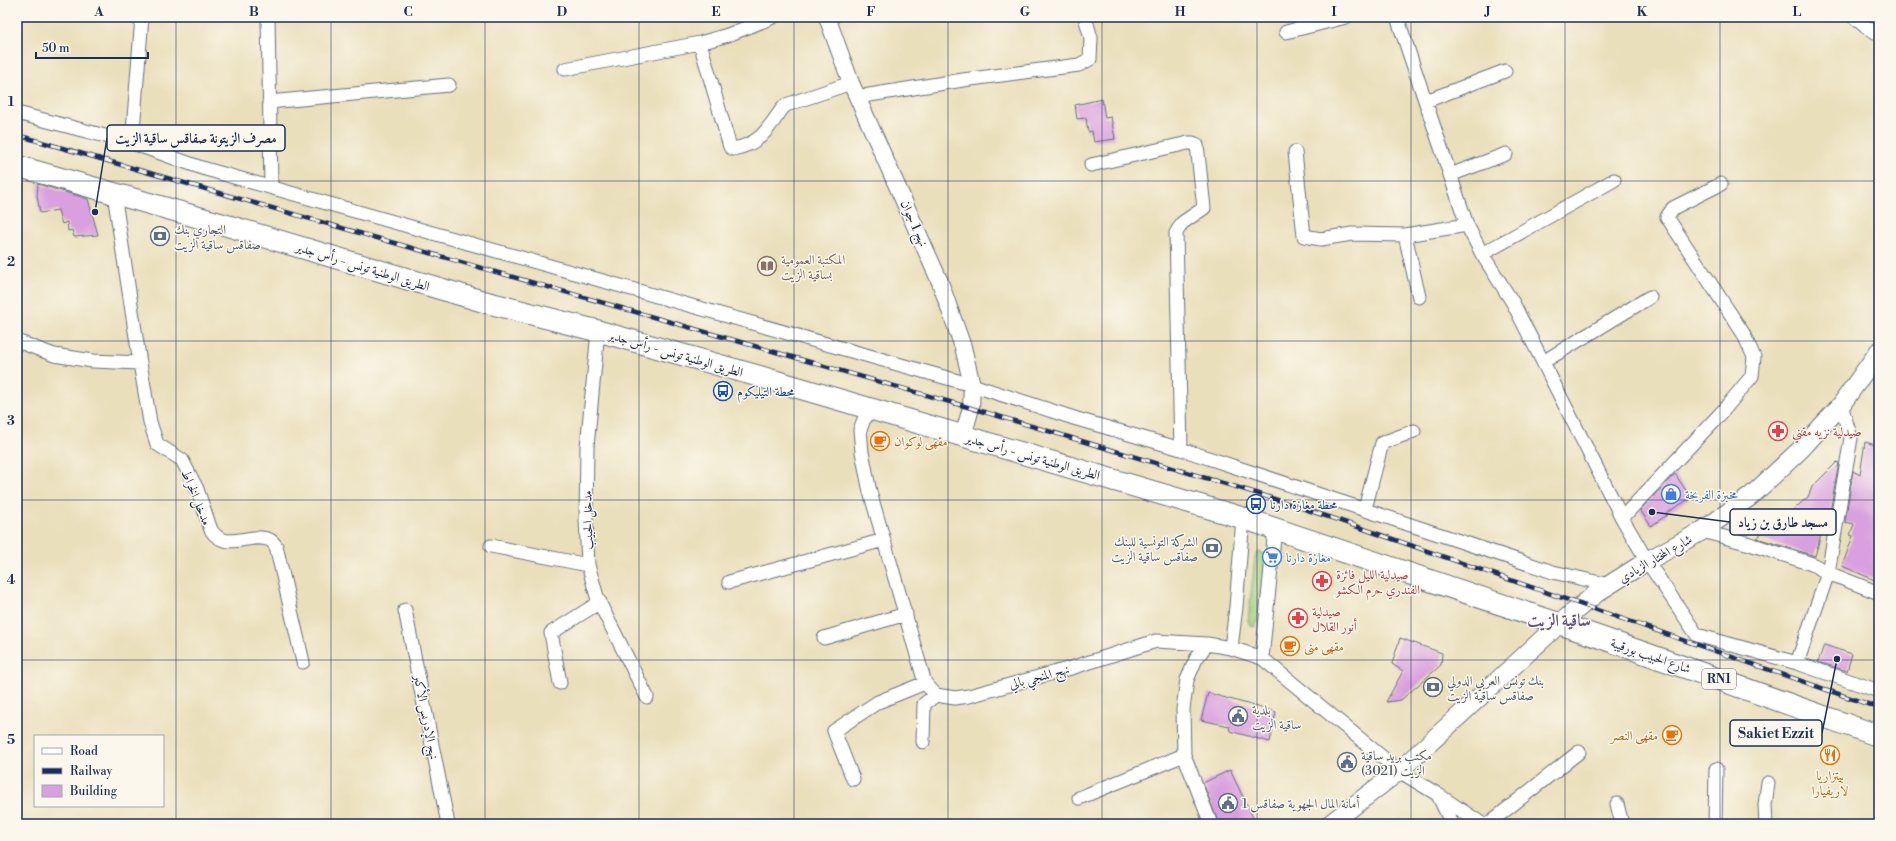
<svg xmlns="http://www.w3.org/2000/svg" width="1896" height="841" viewBox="0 0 1896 841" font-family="'Libre Bodoni',Amiri,serif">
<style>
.green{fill:#a3ce7b;stroke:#5f7e6c}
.building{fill:#d99fde}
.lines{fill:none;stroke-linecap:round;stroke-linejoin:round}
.minor-casing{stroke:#636d7f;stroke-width:15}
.tertiary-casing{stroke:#636d7f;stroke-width:18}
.secondary-casing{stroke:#636d7f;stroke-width:20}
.primary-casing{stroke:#636d7f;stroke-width:23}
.minor{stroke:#fff;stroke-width:13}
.tertiary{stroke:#fff;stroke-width:16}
.secondary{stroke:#fff;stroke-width:18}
.primary{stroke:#fff;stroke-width:21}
.rail-casing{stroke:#1b2f5e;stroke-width:4.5}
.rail{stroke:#fbf7ec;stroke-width:3;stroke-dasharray:9;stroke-linecap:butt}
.grid{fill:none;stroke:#1b2f5e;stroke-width:1;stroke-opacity:0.55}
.labels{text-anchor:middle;stroke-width:3;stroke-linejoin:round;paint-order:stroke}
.shield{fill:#fbf7ec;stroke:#5e6b89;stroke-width:1}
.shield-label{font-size:12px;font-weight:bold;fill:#1b2f5e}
.street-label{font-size:13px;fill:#1b2f5e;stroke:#fbf7ec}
.service-label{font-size:13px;fill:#4e5e75;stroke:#fbf7ec;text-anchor:start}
.education-label{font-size:13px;fill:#785e54;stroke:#fbf7ec;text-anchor:start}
.transit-label{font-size:13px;fill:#164399;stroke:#fbf7ec;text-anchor:start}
.health-label{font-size:13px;fill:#be3a42;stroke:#fbf7ec;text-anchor:start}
.food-label{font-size:13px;fill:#c56008;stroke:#fbf7ec;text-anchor:start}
.shop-label{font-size:13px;fill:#366cbe;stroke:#fbf7ec;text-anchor:start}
.district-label{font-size:17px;font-weight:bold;fill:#5e568b;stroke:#fbf7ec}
.leader{fill:none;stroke:#1b2f5e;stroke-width:1.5}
.callout-dot{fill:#1b2f5e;stroke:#fbf7ec;stroke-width:1.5}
.callout{fill:#fbf7ec;stroke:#1b2f5e;stroke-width:1.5}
.callout-label{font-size:14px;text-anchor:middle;font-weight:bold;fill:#1b2f5e}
.neatline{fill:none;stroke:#1b2f5e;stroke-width:1.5}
.grid-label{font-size:13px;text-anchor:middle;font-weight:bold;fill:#1b2f5e}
</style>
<rect width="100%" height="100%" fill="#fbf7ec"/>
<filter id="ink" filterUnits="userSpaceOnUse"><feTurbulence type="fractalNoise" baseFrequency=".025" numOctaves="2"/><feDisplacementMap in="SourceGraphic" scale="8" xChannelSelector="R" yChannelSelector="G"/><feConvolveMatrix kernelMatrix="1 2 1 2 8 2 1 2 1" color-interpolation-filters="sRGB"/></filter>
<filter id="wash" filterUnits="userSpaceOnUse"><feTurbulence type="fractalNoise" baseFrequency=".012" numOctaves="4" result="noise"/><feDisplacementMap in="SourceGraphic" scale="16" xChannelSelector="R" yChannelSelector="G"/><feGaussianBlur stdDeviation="0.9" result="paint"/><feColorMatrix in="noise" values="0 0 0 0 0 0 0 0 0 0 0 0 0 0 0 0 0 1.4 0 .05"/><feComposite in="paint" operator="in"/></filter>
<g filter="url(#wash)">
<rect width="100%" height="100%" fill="#eadfbb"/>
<path class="green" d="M 1258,552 L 1263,553 L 1265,558 L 1258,621 L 1254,627 L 1250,625 L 1248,621 L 1255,558 Z"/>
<g id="blocks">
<path class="building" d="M 1102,99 L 1105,118 L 1111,117 L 1115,139 L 1094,142 L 1092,131 L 1088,132 L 1086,118 L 1077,119 L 1075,105 Z
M 38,184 L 88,199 L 98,235 L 74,237 L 72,230 L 68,231 L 67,222 L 62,224 L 58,210 L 40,213 L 37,196 Z
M 1865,442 L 1879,446 L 1879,582 L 1842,566 L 1853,536 L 1850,535 L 1854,524 L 1845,522 L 1853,471 L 1860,475 Z
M 1837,462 L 1839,463 L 1829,517 L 1826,516 L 1815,556 L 1757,538 L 1777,520 L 1793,510 L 1808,497 L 1812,487 Z
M 1675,474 L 1691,498 L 1666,513 L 1667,515 L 1651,526 L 1640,510 Z
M 1400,638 L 1442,653 L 1441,665 L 1401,700 L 1386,702 L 1403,671 L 1392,664 Z
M 1824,645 L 1852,654 L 1847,671 L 1818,662 Z
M 1208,693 L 1276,712 L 1270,742 L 1230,731 L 1229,726 L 1201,720 Z
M 1230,770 L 1256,824 L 1219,824 L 1203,783 Z"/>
</g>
</g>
<g filter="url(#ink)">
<use href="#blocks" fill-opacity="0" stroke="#636d7f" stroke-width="1"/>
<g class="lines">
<defs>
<path id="minor" d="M 268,17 L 271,186
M 1397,17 L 1467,225 L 1482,254 L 1513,303 L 1622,518 L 1722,412 L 1752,376 L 1754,357 L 1743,333 L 1667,217 L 1673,208 L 1721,184
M 1854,17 L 1866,27 L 1879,34
M 1286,32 L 1346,17
M 700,43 L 730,147 L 733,149 C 760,144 767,130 782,109 L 786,105 L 851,83
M 565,69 L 700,43 L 728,35 L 773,17
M 857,97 L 963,80 L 1079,65 L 1090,59 L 1091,38 L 1085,17
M 1426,101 L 1505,71
M 269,102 L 449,85
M 17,113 L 132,143 L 202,168 L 972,385 L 1077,419 L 1181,449 L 1553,572 L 1609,585
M 132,143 L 142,17
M 1295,152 L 1304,236 L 1321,239 L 1352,234 L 1405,235 L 1467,225
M 1091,165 L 1188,143 L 1193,143 L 1197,145 L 1204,208 L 1182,223 L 1176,233 L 1181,449
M 1450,175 L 1506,154
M 114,194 L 140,363 L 150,422 L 157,444 L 182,460 L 197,489 L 211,530 C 226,553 250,531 270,540 C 272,541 275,545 276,546 L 303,662
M 1405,235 L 1419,297
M 1482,254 L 1614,180
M 598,331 L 587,447 L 586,519 L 588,565 L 598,600 L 647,697
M 17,341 L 54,355 L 93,361 L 140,363
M 1543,362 L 1650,297
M 868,408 L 860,430 L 862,452 L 870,492 L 925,683 L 936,695 L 955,698 L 969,696 L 1071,668 L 1156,641 L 1207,644 L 1231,648 L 1262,658 L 1399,771 L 1437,794 L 1482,824
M 1365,509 L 1382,443 L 1414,431
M 1622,518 L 1647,561 L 1697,635 L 1797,663 L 1879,691
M 1702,531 L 1750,544 L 1812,564 L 1828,573 L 1879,593
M 491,546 L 588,565
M 729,582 L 884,540
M 405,610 L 448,824
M 824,638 L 906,614
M 1207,644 L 1196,659 L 1187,680 L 1183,709 L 1184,755 L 1211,824
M 1231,648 L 1236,607 L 1243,518
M 1262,658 L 1275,528
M 1797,663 L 1828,573 L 1851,438 L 1841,405
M 560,683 L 551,633 L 600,602
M 923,742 L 924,704 L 936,695
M 853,779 L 834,731 L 878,702 L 925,683
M 1438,795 L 1452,824
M 1079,798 L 1184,755
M 1617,804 L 1622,824
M 1488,824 L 1579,752
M 1715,824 L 1716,769
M 1766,824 L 1765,805 L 1768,783"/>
<path id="tertiary" d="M 827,17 L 851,83 L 940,282 L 963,347 L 972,385 L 971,408 L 963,436"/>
<path id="secondary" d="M 1330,824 L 1399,771 L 1559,624 L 1598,592 L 1647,561 L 1702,531 L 1751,496 L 1801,449 L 1841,405 L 1879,351"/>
<path id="primary" d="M 17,166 L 222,224 L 485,302 L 598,331 L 772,380 L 1243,518 L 1599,637 L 1879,736"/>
</defs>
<use href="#minor" class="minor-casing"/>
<use href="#tertiary" class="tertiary-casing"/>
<use href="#secondary" class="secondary-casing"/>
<use href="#primary" class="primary-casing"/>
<use href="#minor" class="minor"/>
<use href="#tertiary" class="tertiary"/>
<use href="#secondary" class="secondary"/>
<use href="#primary" class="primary"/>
<defs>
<path id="rail" d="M 17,135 L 971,408 L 1256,493 L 1338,520 L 1879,708"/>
</defs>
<use href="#rail" class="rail-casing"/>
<use href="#rail" class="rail"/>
</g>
</g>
<path class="grid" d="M 176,17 L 176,824M 331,17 L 331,824M 485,17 L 485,824M 639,17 L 639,824M 794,17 L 794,824M 948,17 L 948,824M 1102,17 L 1102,824M 1257,17 L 1257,824M 1411,17 L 1411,824M 1565,17 L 1565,824M 1720,17 L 1720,824M 17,181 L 1879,181M 17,341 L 1879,341M 17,500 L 1879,500M 17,660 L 1879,660"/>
<defs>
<symbol id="bank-ring" viewBox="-11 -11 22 22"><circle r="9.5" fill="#fbf7ec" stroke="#5c6f8a" stroke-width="1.5"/><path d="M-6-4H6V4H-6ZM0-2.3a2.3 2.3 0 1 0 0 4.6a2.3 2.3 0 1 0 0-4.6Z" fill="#5c6f8a"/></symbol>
<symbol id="library-ring" viewBox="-11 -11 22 22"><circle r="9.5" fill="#fbf7ec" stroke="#8d6e63" stroke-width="1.5"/><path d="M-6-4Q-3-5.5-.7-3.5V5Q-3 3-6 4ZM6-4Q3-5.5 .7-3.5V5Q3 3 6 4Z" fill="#8d6e63"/></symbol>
<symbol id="bus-ring" viewBox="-11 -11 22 22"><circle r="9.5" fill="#fbf7ec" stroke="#1a4fb4" stroke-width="1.5"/><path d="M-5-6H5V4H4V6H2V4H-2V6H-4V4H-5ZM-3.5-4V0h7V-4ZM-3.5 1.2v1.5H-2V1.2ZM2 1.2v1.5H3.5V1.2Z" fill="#1a4fb4"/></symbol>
<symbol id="pharmacy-ring" viewBox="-11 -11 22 22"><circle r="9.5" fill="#fbf7ec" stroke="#e0444e" stroke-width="1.5"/><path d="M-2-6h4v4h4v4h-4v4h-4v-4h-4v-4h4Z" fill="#e0444e"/></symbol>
<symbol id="cafe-ring" viewBox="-11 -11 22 22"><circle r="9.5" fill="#fbf7ec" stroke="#e8710a" stroke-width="1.5"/><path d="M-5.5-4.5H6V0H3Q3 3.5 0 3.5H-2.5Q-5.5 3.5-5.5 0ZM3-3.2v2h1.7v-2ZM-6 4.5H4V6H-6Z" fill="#e8710a"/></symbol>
<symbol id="shop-ring" viewBox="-11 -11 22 22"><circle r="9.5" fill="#fbf7ec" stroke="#3f7fe0" stroke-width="1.5"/><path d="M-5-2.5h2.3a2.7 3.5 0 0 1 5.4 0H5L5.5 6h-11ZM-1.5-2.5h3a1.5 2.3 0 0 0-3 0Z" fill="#3f7fe0"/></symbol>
<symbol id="supermarket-ring" viewBox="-11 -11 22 22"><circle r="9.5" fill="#fbf7ec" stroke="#3f7fe0" stroke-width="1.5"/><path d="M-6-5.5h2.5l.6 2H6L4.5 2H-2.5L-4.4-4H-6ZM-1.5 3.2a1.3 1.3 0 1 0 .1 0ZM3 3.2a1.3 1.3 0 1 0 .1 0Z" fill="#3f7fe0"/></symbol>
<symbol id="civic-ring" viewBox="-11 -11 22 22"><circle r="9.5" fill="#fbf7ec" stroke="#5c6f8a" stroke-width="1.5"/><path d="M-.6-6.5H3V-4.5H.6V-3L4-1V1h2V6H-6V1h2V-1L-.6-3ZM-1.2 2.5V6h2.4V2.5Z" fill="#5c6f8a"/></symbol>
<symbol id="restaurant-ring" viewBox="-11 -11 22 22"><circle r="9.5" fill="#fbf7ec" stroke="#e8710a" stroke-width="1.5"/><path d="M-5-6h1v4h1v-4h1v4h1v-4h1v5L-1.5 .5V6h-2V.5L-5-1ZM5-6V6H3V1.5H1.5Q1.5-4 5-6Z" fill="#e8710a"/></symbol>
</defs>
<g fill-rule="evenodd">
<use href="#bank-ring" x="149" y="225" width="22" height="22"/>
<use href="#library-ring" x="756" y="255" width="22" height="22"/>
<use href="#bus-ring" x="712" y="380" width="22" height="22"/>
<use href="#pharmacy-ring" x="1767" y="420" width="22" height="22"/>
<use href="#cafe-ring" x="869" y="430" width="22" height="22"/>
<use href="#shop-ring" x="1660" y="483" width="22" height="22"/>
<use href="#bus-ring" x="1245" y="493" width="22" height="22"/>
<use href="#bank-ring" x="1201" y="537" width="22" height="22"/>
<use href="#supermarket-ring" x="1261" y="546" width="22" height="22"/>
<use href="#pharmacy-ring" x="1311" y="570" width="22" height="22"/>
<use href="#pharmacy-ring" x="1287" y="607" width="22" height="22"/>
<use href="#cafe-ring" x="1279" y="635" width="22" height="22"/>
<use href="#bank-ring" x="1422" y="676" width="22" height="22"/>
<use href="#civic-ring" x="1227" y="705" width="22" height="22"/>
<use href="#cafe-ring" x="1661" y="724" width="22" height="22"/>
<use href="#restaurant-ring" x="1819" y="744" width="22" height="22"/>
<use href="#civic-ring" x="1336" y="751" width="22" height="22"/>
<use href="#civic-ring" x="1217" y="792" width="22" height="22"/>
</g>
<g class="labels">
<rect class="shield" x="1702" y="669" width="34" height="20" rx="3"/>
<g class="shield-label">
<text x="1719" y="683">RN1</text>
</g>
<g class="street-label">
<text transform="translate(915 223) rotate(66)" y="5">نهج 1 جوان</text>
<text transform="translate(363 266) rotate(17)" y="5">الطريق الوطنية تونس - رأس جدير</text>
<text transform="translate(676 353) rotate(16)" y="5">الطريق الوطنية تونس - رأس جدير</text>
<text transform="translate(1033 456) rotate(16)" y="5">الطريق الوطنية تونس - رأس جدير</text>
<text transform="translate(197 497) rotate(68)" y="5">مدخل الخراط</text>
<text transform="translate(587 520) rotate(-91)" y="5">مدخل الحبيب</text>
<text transform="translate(1655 558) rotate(-30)" y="5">شارع المختار الزيادي</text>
<text transform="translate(1651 655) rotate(19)" y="5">شارع الحبيب بورقيبة</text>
<text transform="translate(1039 676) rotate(-15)" y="5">نهج المنجي بالي</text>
<text transform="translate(427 717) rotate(79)" y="5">نهج الإدريس الأكبر</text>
</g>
<g class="service-label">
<text x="174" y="234">التجاري بنك<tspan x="174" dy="15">صفاقس ساقية الزيت</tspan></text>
<text x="1198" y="546" text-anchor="end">الشركة التونسية للبنك<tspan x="1198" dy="15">صفاقس ساقية الزيت</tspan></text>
<text x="1447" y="685">بنك تونس العربي الدولي<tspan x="1447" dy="15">صفاقس ساقية الزيت</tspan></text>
<text x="1252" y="714">بلدية<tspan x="1252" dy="15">ساقية الزيت</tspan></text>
<text x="1361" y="760">مكتب بريد ساقية<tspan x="1361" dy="15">الزيت (3021)</tspan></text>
<text x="1242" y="808">أمانة المال الجهوية صفاقس 1</text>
</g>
<g class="education-label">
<text x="781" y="264">المكتبة العمومية<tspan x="781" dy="15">بساقية الزيت</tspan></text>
</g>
<g class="transit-label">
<text x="737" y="396">محطة التيليكوم</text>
<text x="1270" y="509">محطة مغازة دارنا</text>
</g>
<g class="health-label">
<text x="1792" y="436">صيدلية نزيه مقني</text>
<text x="1336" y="579">صيدلية الليل فائزة<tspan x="1336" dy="15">الفندري حرم الكشو</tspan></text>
<text x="1312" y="616">صيدلية<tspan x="1312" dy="15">أنور القلال</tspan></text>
</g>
<g class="food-label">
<text x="894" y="446">مقهى لوكوان</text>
<text x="1304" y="651">مقهى منى</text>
<text x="1658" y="740" text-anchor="end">مقهى النصر</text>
<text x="1830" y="780" text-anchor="middle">بيتزاريا<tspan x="1830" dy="15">لاريفيارا</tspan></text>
</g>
<g class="shop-label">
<text x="1685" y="499">مخبزة الفريخة</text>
<text x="1286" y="562">مغازة دارنا</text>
</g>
<g class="district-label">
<text x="1559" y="626">ساقية الزيت</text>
</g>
</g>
<path class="leader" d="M95 212L107 138M1652 512L1730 522M1837 659L1822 733"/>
<g class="callout-dot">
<circle cx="95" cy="212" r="4"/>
<circle cx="1652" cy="512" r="4"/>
<circle cx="1837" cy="659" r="4"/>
</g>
<g class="callout">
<rect x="107" y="125" width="178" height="26" rx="4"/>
<rect x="1730" y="509" width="106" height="26" rx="4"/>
<rect x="1730" y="720" width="92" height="26" rx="4"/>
</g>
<g class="callout-label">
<text x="196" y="143">مصرف الزيتونة صفاقس ساقية الزيت</text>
<text x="1783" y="527">مسجد طارق بن زياد</text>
<text x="1776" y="738">Sakiet Ezzit</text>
</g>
<rect width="1896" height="841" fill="none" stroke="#fbf7ec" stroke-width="44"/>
<rect x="34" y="735" width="130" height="72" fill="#fbf7ec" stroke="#a1a7b3"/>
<rect x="42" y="748" width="20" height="6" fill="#ffffff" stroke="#a1a7b3"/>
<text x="70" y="755" font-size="12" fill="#1b2f5e">Road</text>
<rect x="42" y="768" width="20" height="6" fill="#1b2f5e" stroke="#a1a7b3"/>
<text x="70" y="775" font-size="12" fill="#1b2f5e">Railway</text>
<rect x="42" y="785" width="20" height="12" fill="#d99fde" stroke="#a1a7b3"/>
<text x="70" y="795" font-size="12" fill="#1b2f5e">Building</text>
<path d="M36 52v6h112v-6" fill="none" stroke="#1b2f5e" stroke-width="2"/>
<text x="42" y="52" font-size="12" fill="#1b2f5e" stroke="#fbf7ec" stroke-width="3" paint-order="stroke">50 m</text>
<rect x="22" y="22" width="1852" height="797" class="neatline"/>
<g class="grid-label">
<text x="99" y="16">A</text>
<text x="254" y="16">B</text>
<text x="408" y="16">C</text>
<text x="562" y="16">D</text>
<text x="716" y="16">E</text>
<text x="871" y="16">F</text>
<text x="1025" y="16">G</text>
<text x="1180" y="16">H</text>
<text x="1334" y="16">I</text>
<text x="1488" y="16">J</text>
<text x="1642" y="16">K</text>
<text x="1797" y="16">L</text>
<text x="11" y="106">1</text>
<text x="11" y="266">2</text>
<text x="11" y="425">3</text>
<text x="11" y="584">4</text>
<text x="11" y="744">5</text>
</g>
</svg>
